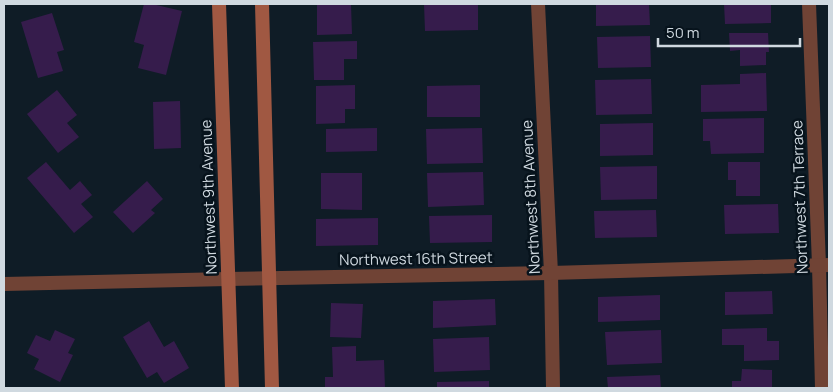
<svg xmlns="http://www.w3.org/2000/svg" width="833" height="392" viewBox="0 0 833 392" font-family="Manrope,sans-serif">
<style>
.building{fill:#361c4c}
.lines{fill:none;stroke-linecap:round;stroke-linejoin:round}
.minor{stroke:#704335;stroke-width:14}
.tertiary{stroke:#704335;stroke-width:14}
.secondary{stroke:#a05842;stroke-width:14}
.labels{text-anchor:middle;stroke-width:5;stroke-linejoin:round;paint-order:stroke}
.street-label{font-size:15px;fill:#d0d9e0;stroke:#07131c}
</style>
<rect width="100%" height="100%" fill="#0f1c26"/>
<path class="building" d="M 144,4 L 152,4 L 182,11 L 166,75 L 138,68 L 144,45 L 134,42 Z
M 317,4 L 351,4 L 352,34 L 317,35 Z
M 424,4 L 478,4 L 478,30 L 425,31 Z
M 596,4 L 649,4 L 650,25 L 596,26 Z
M 724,4 L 771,4 L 771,23 L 725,24 Z
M 52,13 L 64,50 L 57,52 L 63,71 L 38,78 L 21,22 Z
M 729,33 L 768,33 L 769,52 L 766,52 L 766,65 L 740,66 L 740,50 L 730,51 Z
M 650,36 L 651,67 L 598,68 L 597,37 Z
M 357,41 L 357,59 L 344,59 L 344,80 L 314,80 L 313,42 Z
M 766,73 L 767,111 L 701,112 L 701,85 L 740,84 L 740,74 Z
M 651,79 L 652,114 L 596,115 L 595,80 Z
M 355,85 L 355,109 L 345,109 L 345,123 L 316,124 L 316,86 Z
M 480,85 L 480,117 L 427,117 L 427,86 Z
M 57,90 L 77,115 L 67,123 L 79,137 L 58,153 L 27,114 Z
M 180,101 L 181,148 L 154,149 L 153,102 Z
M 764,118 L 764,153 L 711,154 L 710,141 L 703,141 L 703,119 Z
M 653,123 L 653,155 L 600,156 L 600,124 Z
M 377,128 L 377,151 L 326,152 L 326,129 Z
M 482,128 L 483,163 L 427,164 L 426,129 Z
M 46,162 L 70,190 L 80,181 L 92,195 L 81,204 L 93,217 L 74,233 L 27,178 Z
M 728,162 L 760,162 L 760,196 L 736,196 L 736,180 L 728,180 Z
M 657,166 L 657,199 L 601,200 L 600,167 Z
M 483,172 L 484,205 L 428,207 L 427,173 Z
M 321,173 L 362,173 L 362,210 L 321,209 Z
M 147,181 L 163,199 L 151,210 L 155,213 L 133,233 L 113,212 Z
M 778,204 L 779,233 L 725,234 L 724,205 Z
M 656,210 L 657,237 L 595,238 L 594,211 Z
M 492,215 L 492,242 L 430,243 L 429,216 Z
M 378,218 L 378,245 L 316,246 L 316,219 Z
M 772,291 L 773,314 L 725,315 L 725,292 Z
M 660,295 L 660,320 L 598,322 L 598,297 Z
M 495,299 L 496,325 L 433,328 L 433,301 Z
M 331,303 L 363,304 L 361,338 L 330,337 Z
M 149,321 L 164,347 L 174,341 L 189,368 L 164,383 L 157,372 L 147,378 L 123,337 Z
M 767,328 L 767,341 L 779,341 L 779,360 L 744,361 L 744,345 L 722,345 L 722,329 Z
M 55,330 L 75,339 L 68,353 L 73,355 L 60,382 L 34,369 L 39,359 L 27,353 L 36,335 L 50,341 Z
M 661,330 L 662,363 L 607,365 L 605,332 Z
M 489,337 L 490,370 L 434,372 L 433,339 Z
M 356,346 L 356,361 L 384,360 L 385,388 L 325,388 L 325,377 L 333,377 L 332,347 Z
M 742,369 L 772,370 L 772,388 L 732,388 L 732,381 L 741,381 Z
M 660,375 L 661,388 L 608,388 L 607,377 Z
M 489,381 L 489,388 L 437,388 L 437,382 Z"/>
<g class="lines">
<path class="minor" d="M 538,4 L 551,273 L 553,388
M 809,4 L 819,265 L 822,388
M 4,284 L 228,279"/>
<path class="tertiary" d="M 228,279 L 551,273 L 829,265"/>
<path class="secondary" d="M 219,4 L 232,388
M 262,4 L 272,388"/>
</g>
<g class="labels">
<g class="street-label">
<text transform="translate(209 197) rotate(-92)" y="5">Northwest 9th Avenue</text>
<text transform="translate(531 197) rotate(-93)" y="5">Northwest 8th Avenue</text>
<text transform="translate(800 197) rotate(-92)" y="5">Northwest 7th Terrace</text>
<text transform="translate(416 259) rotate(-1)" y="5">Northwest 16th Street</text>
</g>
</g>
<rect width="833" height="392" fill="none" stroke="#d0d9e0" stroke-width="10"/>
<path d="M658 38v8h142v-8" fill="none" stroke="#d0d9e0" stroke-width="2.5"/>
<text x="666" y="38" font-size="15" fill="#d0d9e0" stroke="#07131c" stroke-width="4" paint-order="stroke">50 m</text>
</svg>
